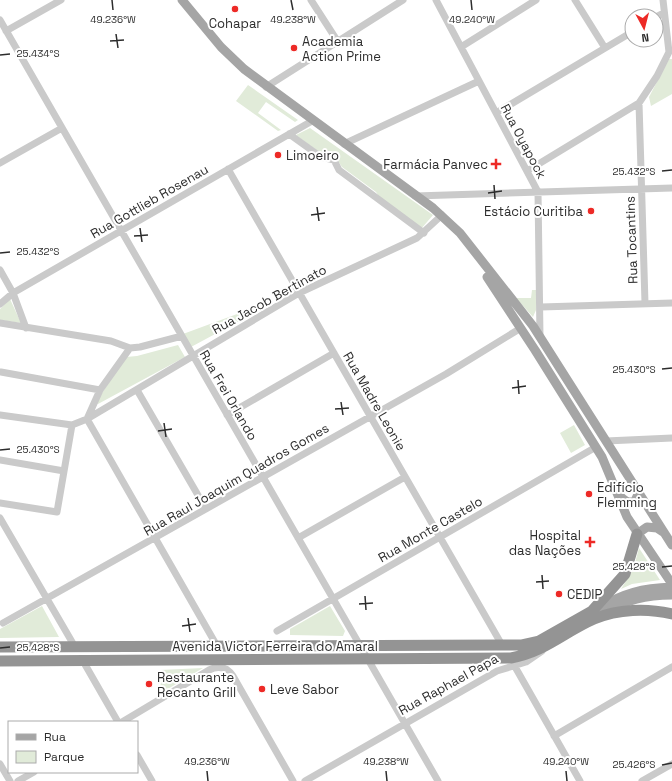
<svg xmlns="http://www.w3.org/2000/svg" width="672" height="781" viewBox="0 0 672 781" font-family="'Space Grotesk',sans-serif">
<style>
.green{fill:#e1ebd9}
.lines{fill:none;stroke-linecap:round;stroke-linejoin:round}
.minor{stroke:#cacaca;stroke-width:7}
.major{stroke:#a5a5a5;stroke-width:9}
.highway{stroke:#949494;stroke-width:11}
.ticks{fill:none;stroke:#2d2d2d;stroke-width:1.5}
.poi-dot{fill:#ed2a26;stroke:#fff;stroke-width:1.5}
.labels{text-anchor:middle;stroke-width:4;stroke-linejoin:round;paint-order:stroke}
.poi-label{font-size:13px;fill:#2d2d2d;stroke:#fff;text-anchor:start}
.street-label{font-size:13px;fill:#2d2d2d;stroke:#fff}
.ticks-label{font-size:10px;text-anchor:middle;fill:#2d2d2d;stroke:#fff;stroke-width:4;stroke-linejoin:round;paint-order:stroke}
</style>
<rect width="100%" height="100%" fill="#fff"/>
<path class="green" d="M 669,59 L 672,59 L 672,94 L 651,106 L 649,97 Z
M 248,85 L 298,120 L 295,122 L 266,102 L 258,113 L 281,130 L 278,131 L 236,101 Z
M 310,128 L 433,215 L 421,229 L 380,198 L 376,192 L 342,167 L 336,158 L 323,155 L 296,135 Z
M 532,290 L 538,290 L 536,310 L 533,317 L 516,298 L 531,298 Z
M 10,299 L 21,323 L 0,320 L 0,309 Z
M 264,304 L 267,306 L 191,347 L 183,334 Z
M 178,345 L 185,357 L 98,404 L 96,402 L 126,357 L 137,356 Z
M 574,425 L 585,445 L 571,453 L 560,433 Z
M 639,548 L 660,580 L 632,584 L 621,589 L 633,570 Z
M 42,606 L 59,637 L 0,638 L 0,629 Z
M 330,606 L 345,631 L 343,636 L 290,635 L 290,629 Z
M 203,668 L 161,693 L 160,670 Z"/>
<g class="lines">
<path class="minor" d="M 311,0 L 338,42
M 436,0 L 538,192 L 540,337
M 575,0 L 605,48
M 656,17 L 664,13
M 0,20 L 438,781
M 6,31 L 61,0
M 461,47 L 536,0
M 266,87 L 403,0
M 639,103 L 645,303
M 496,113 L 632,32
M 289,134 L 321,157 L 334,160 L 339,170 L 424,233
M 344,144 L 479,81
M 0,163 L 62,128
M 228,169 L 502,645
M 527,171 L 639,103 L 657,76 L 669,52 L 663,0
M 415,196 L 672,188
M 0,270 L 13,293 L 26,328
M 0,304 L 13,293 L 312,121
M 541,307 L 672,303
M 0,323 L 111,341 L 130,348
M 1,372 L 100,390
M 137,390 L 206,509
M 0,415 L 72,425
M 227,415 L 334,353
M 606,441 L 672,438
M 0,460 L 64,471
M 0,503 L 57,512 L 72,425 L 87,419 L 100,390 L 130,348 L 140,347 L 182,336
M 0,518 L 75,647
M 298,538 L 405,477
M 3,623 L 446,374 L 521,328
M 277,631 L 596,447
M 217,646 L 87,419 L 299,293 L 417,238 L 442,215
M 83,661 L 118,722
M 514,665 L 580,781
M 122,722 L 209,670 C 219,665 227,667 233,676 L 293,781
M 554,736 L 672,667
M 137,755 L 152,781
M 0,764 L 10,781
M 18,781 L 34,772
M 305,781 L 497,671 L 526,662 L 542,651
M 642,781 L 672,764"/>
<path class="major" d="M 182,0 L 221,47 L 244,69 L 433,208 L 460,233 L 533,326 L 672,545
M 487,277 L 535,350 L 602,457 L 627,517 L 672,584
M 619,495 C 624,500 628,504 635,501 L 638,494
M 637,534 L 647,527 L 657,528 L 663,532
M 598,608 C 624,593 642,588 672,587
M 603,613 C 626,600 646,595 672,595"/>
<path class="highway" d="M 0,647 L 502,645 L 521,645 L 539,641 L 592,611 L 625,574 L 637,534
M 0,661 L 511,658 C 545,652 564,632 594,619 C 618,609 647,608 672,614"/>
</g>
<path class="ticks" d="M 112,0 L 113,10M 291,0 L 293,10M 471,0 L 472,10M 116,34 L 118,48M 110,41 L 124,40M 0,55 L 10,54M 662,171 L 672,170M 494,185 L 495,199M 488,193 L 502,191M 317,207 L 319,221M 311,215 L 325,213M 140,228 L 142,242M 134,236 L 148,235M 0,253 L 10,252M 662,369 L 672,368M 518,380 L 519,394M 512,388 L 526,386M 341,402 L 343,415M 335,409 L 349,408M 164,423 L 166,437M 158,431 L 172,429M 0,450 L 10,449M 662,567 L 672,566M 542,575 L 543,589M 536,582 L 549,581M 365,596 L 366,610M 359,604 L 373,603M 188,618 L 190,632M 182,626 L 196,624M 0,648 L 10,647M 662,765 L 672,763M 207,771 L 208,781M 386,771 L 387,781M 566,771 L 567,781"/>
<g class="poi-dot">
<circle cx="235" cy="9" r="4"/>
<circle cx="294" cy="48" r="4"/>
<circle cx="278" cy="155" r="4"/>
<path d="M494 158h4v4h4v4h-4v4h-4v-4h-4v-4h4z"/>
<circle cx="591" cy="211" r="4"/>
<circle cx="589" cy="494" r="4"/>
<path d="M588 536h4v4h4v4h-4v4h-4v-4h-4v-4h4z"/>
<circle cx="559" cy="594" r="4"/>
<circle cx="149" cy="684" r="4"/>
<circle cx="262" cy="689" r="4"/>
</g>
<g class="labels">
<g class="poi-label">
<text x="235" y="28" text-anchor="middle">Cohapar</text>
<text x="302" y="46">Academia<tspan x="302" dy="15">Action Prime</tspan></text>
<text x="286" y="160">Limoeiro</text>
<text x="488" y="169" text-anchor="end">Farmácia Panvec</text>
<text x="583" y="216" text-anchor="end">Estácio Curitiba</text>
<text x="597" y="492">Edifício<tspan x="597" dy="15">Flemming</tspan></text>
<text x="581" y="540" text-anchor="end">Hospital<tspan x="581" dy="15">das Nações</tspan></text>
<text x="567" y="599">CEDIP</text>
<text x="157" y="682">Restaurante<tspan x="157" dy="15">Recanto Grill</tspan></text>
<text x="270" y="694">Leve Sabor</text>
</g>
<g class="street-label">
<text transform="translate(524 141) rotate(62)" y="5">Rua Oyapock</text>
<text transform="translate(149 201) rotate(-30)" y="5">Rua Gottlieb Rosenau</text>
<text transform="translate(631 240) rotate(-92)" y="5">Rua Tocantins</text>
<text transform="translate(269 299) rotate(-29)" y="5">Rua Jacob Bertinato</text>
<text transform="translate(229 395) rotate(60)" y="5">Rua Frei Orlando</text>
<text transform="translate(375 401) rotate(60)" y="5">Rua Madre Leonie</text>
<text transform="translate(236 479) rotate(-30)" y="5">Rua Raul Joaquim Quadros Gomes</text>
<text transform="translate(430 529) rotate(-30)" y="5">Rua Monte Castelo</text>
<text x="275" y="651">Avenida Victor Ferreira do Amaral</text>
<text transform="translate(448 684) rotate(-29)" y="5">Rua Raphael Papa</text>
</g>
</g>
<g class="ticks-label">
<text x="113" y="23">49.236°W</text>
<text x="293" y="23">49.238°W</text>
<text x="472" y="23">49.240°W</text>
<text x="38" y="57">25.434°S</text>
<text x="634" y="175">25.432°S</text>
<text x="38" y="255">25.432°S</text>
<text x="634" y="373">25.430°S</text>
<text x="38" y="453">25.430°S</text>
<text x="634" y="570">25.428°S</text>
<text x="38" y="651">25.428°S</text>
<text x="207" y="765">49.236°W</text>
<text x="386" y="765">49.238°W</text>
<text x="566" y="765">49.240°W</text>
<text x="634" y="768">25.426°S</text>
</g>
<rect x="8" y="721" width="130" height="52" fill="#ffffff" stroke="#ababab"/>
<rect x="16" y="734" width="20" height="6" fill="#a5a5a5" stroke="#ababab"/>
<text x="44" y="741" font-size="12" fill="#2d2d2d">Rua</text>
<rect x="16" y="751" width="20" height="12" fill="#e1ebd9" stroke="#ababab"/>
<text x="44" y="761" font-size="12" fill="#2d2d2d">Parque</text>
<g transform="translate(644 28) rotate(173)"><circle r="19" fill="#ffffff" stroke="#ababab"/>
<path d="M0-3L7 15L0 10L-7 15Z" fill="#ed2a26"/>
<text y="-6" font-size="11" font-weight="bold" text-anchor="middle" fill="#2d2d2d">N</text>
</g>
</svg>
